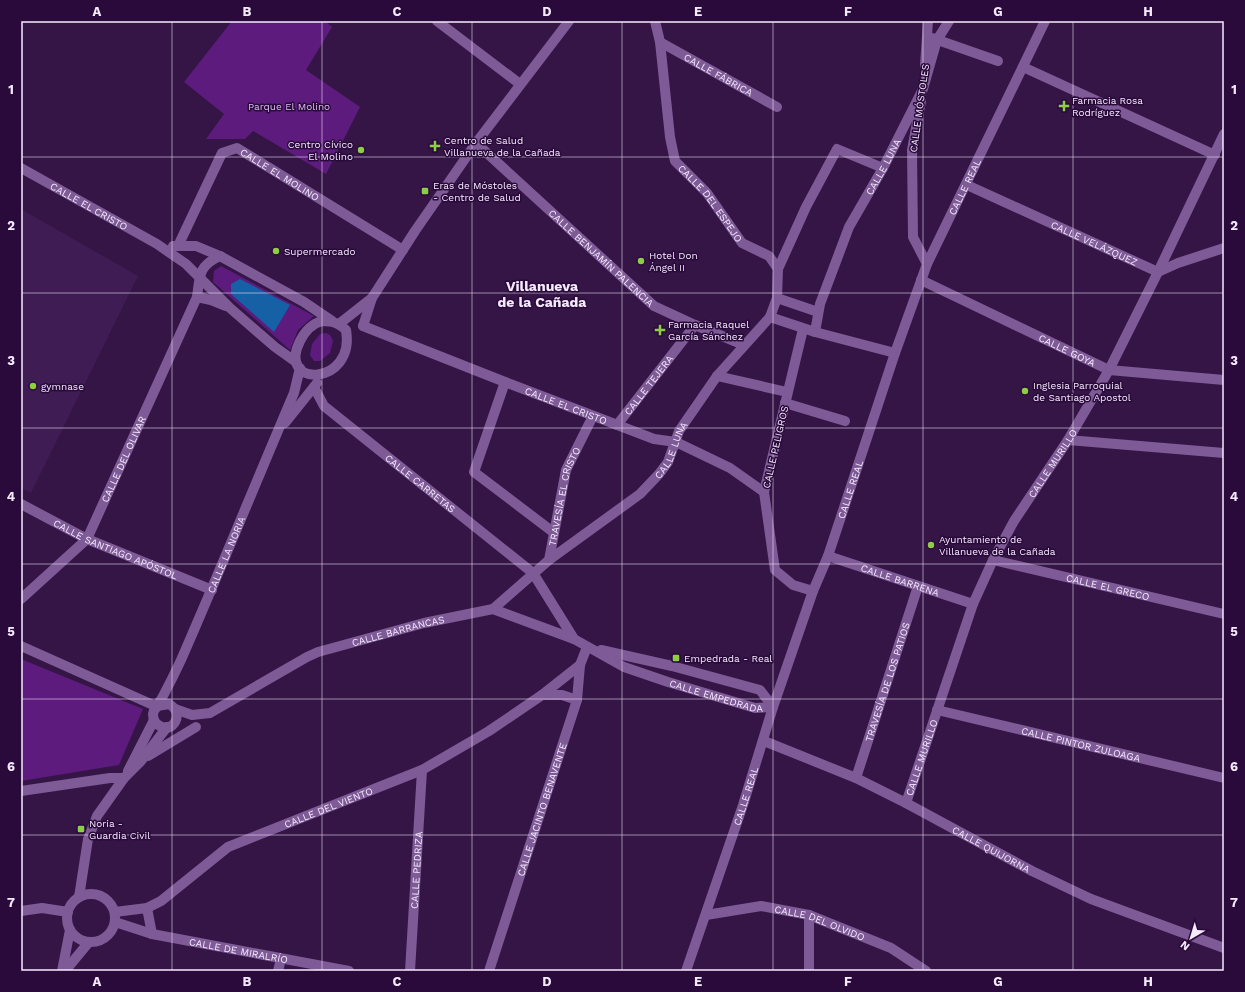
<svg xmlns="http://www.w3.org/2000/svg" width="1245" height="992" viewBox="0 0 1245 992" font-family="'Work Sans',sans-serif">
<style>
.built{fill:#3f1c53}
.green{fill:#5d1b7e}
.water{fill:#1661a5}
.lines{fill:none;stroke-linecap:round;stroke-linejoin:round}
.minor{stroke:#7e5a96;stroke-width:10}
.tertiary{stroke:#7e5a96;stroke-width:10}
.grid{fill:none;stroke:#f6ebfe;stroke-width:1;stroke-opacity:0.55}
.poi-dot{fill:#8dce44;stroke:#2a0a3b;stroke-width:1.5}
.labels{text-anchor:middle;stroke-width:3;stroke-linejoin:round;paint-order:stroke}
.street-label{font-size:10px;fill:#f6ebfe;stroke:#2a0a3b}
.poi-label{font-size:10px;fill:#f6ebfe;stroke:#2a0a3b;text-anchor:start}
.park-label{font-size:10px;fill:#dcbef1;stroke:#2a0a3b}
.district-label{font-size:14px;font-weight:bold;fill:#f6ebfe;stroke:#2a0a3b}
.neatline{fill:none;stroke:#f6ebfe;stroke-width:1.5}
.grid-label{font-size:13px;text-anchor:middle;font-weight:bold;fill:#f6ebfe}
</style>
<rect width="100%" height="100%" fill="#341546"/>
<path class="built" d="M 21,209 L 138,276 L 31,493 L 21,488 Z"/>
<path class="green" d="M 232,21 L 325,21 L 332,27 L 306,70 L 360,107 L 326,174 L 253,131 L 245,139 L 206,139 L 224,114 L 184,82 Z
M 221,266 L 314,316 L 298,330 L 290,350 L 213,282 L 214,271 Z
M 326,333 L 330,335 L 333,341 L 330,353 L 320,361 L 314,361 L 310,355 L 312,344 L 320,334 Z
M 21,659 L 143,709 L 119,765 L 21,781 Z"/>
<path class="water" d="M 240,279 L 290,305 L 274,332 L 231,294 L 231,284 Z"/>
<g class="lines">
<g class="minor">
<path d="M 437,21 L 520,84"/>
<path id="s1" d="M 655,21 L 660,42 L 670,137 L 675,161 L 707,193 L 742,243 L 769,256 L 778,269 L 777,298"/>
<path d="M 932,38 L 998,61"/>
<path id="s2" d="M 660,42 L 777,107"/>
<path d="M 925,65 L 928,21"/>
<path d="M 1023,67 L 1215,155"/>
<path d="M 921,101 L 912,150 L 913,237 L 927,264"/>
<path id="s3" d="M 476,143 L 654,306 L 695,325 L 744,345"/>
<path id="s4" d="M 21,168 L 157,244 L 186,264 L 230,308 L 275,347 L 296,362"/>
<path id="s5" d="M 967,185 L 1158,272 L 1178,263 L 1224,248"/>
<path d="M 173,246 L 196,246 L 220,256 L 304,302 L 332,321"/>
<path id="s6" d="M 178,246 L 222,153 L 237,148 L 403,250"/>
<path d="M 220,256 C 198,266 200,276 197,297 L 211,300 L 226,306"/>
<path d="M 778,269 L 806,207 L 837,149 L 883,168"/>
<path id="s7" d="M 921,280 L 1109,370 L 1224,380"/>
<path id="s8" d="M 818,312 L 777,298 L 770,317 L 815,332 L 820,304 L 849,227 L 883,168 L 923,89 L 937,40 L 949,21"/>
<path d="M 322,321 C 333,321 338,323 346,330 C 356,386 276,389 300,341 C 305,331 311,324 322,321 Z"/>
<path d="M 339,324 L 372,298"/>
<path id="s9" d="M 363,326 L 505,382 L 654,439 L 676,442 L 730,468 L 764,492"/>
<path d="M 363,326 L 372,298 L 415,231 L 476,143 L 569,21"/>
<path d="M 803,329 L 764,492 L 775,570 L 793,585 L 813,591"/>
<path d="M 815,332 L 895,353"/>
<path d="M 717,376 L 787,392"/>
<path d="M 505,382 L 474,472 L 553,532"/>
<path id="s10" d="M 314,387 L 324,406 L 533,573 L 574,639"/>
<path d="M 785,403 L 845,421"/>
<path d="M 285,423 L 317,383"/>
<path id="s11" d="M 617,425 L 695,325"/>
<path d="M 1068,440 L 1224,453"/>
<path id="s12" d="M 21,504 L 87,539 L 212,590"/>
<path id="s13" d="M 828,556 L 973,604"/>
<path id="s14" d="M 549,560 L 640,494 L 659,474 L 668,462 L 679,431 L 717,376 L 770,317"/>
<path id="s15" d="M 993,560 L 1224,614"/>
<path id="s16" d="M 21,599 L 87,539 L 197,297"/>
<path id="s17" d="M 493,609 L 549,560 L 566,470 L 593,416"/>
<path d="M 21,646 L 153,705 L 156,708"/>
<path d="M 601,650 L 672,666 L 760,690 L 773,707"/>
<path d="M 542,695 L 562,695 L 577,700"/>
<path id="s18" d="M 157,706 L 169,704 C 185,713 173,734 160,726 C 155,724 153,719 153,714 C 154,708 159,703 162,698 C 169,685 175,673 181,660 C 220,571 256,482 294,393 L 300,368"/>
<path id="s19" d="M 175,709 L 192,715 L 210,713 L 307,657 L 318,652 L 424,623 L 493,609 L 574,639 L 624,667 L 668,682 L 755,708 L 773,707"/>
<path id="s20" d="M 937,710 L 1224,778"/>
<path id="s21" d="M 764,741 L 856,778 L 906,803 L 1032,871 L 1091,899 L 1224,948"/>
<path d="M 148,756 L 196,727"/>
<path d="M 128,771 L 154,720"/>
<path id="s22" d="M 856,778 L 918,586"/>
<path d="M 21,791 L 110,778 L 124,778"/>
<path id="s23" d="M 906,803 L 973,604 L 993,560 L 1014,521 L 1068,440 L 1109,370 L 1158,272 L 1224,134"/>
<circle cx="91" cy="918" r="24"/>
<path d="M 79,897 L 88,839 L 97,816 L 124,778 L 141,761 L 167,727"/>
<path d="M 147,908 L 152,934"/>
<path d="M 21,911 L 42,908 L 68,912"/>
<path id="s24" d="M 115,912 L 147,908 L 161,901 L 228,847 L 422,770 L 489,731 L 542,695 L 580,665"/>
<path id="s25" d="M 706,915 L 761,906 L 809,915 L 891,948 L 926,971"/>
<path d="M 809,915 L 809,971"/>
<path id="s26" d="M 115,922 L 152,934 L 349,971"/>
<path d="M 62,971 L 70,930"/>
<path d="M 65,971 L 89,942"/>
<path d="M 278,971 L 281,959"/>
<path id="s27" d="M 410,971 L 422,770"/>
<path id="s28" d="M 489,971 L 577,700 L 580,665 L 587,647"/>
</g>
<path class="tertiary" id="s29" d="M 686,971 L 743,805 L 773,707 L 813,591 L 828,556 L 895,353 L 927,264 L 1045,21"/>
</g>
<path class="grid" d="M 172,21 L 172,971M 322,21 L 322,971M 472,21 L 472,971M 622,21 L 622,971M 773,21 L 773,971M 923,21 L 923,971M 1073,21 L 1073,971M 21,157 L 1224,157M 21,293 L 1224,293M 21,428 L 1224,428M 21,564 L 1224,564M 21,699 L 1224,699M 21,835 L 1224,835"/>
<g class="poi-dot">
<path d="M1062 100h4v4h4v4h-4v4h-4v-4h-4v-4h4z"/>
<path d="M433 140h4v4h4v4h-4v4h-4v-4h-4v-4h4z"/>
<circle cx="361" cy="150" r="4"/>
<rect x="421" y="187" width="8" height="8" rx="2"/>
<circle cx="276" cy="251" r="4"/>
<circle cx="641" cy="261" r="4"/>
<path d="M658 324h4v4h4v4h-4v4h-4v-4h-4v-4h4z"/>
<circle cx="33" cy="386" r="4"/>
<circle cx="1025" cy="391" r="4"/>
<circle cx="931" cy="545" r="4"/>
<rect x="672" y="654" width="8" height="8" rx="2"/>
<rect x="77" y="825" width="8" height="8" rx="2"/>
</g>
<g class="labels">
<g class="street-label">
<text dy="4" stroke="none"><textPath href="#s2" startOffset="67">CALLE FÁBRICA</textPath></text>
<text transform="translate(919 108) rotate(-82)" y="4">CALLE MÓSTOLES</text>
<text dy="4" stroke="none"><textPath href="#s8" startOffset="291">CALLE LUNA</textPath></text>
<text dy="4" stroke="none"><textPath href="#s6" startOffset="169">CALLE EL MOLINO</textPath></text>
<text dy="4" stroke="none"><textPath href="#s29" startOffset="833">CALLE REAL</textPath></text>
<text dy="4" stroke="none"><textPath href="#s1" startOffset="197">CALLE DEL ESPEJO</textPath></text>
<text dy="4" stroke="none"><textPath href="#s4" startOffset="78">CALLE EL CRISTO</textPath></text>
<text dy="4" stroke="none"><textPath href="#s5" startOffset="140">CALLE VELÁZQUEZ</textPath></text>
<text dy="4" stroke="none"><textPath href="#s3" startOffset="170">CALLE BENJAMÍN PALENCIA</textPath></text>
<text dy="4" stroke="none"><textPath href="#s7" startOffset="162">CALLE GOYA</textPath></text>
<text dy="4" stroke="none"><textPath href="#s11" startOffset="51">CALLE TEJERA</textPath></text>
<text dy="4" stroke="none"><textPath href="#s9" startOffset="218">CALLE EL CRISTO</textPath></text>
<text transform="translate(775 447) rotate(-77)" y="4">CALLE PELIGROS</text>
<text dy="4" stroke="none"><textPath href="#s14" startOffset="167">CALLE LUNA</textPath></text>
<text dy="4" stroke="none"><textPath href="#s16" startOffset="177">CALLE DEL OLIVAR</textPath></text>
<text dy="4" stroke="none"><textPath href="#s23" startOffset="372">CALLE MURILLO</textPath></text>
<text dy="4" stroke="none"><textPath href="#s10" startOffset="145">CALLE CARRETAS</textPath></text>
<text dy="4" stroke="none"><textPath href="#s29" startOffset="509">CALLE REAL</textPath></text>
<text dy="4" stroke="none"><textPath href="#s17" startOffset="140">TRAVESÍA EL CRISTO</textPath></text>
<text dy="4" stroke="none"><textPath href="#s12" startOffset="105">CALLE SANTIAGO APÓSTOL</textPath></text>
<text dy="4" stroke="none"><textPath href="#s18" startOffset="241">CALLE LA NORIA</textPath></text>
<text dy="4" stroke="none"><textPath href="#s13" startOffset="76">CALLE BARRENA</textPath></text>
<text dy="4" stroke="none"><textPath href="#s15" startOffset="118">CALLE EL GRECO</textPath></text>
<text dy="4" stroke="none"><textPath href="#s19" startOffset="243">CALLE BARRANCAS</textPath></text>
<text dy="4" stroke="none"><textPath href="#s22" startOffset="101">TRAVESÍA DE LOS PATIOS</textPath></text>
<text dy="4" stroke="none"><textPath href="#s19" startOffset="581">CALLE EMPEDRADA</textPath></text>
<text dy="4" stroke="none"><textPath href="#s20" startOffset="148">CALLE PINTOR ZULOAGA</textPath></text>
<text dy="4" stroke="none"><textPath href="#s23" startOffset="48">CALLE MURILLO</textPath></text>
<text dy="4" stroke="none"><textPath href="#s29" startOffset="185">CALLE REAL</textPath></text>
<text dy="4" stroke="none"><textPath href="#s24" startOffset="242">CALLE DEL VIENTO</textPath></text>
<text dy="4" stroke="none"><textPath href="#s28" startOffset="170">CALLE JACINTO BENAVENTE</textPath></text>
<text dy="4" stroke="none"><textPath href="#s21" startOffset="252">CALLE QUIJORNA</textPath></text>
<text dy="4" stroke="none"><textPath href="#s27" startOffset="101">CALLE PEDRIZA</textPath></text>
<text dy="4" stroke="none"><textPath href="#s25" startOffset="117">CALLE DEL OLVIDO</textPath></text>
<text dy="4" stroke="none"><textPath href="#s26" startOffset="127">CALLE DE MIRALRÍO</textPath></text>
</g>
<g class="poi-label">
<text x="1072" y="104">Farmacia Rosa<tspan x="1072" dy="12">Rodríguez</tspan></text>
<text x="444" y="144">Centro de Salud<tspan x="444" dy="12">Villanueva de la Cañada</tspan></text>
<text x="353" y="148" text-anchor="end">Centro Cívico<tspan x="353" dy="12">El Molino</tspan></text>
<text x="433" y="189">Eras de Móstoles<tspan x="433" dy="12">- Centro de Salud</tspan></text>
<text x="284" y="255">Supermercado</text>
<text x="649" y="259">Hotel Don<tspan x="649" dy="12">Ángel II</tspan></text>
<text x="668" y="328">Farmacia Raquel<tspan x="668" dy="12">García Sánchez</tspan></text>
<text x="1033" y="389">Inglesia Parroquial<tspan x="1033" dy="12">de Santiago Apostol</tspan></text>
<text x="41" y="390">gymnase</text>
<text x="939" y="543">Ayuntamiento de<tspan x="939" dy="12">Villanueva de la Cañada</tspan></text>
<text x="684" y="662">Empedrada - Real</text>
<text x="89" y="827">Noria -<tspan x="89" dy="12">Guardia Civil</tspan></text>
</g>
<g class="park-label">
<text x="289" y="110">Parque El Molino</text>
</g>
<g class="district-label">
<text x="542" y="291">Villanueva<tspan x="542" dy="16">de la Cañada</tspan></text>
</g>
</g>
<rect width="1245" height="992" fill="none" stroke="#2a0a3b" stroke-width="44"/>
<g transform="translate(1191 938) rotate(218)" stroke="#2a0a3b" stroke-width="3" paint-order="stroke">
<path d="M0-3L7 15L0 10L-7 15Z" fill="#f6ebfe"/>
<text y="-6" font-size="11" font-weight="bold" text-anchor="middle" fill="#f6ebfe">N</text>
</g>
<rect x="22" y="22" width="1201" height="948" class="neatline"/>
<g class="grid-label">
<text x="97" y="16">A</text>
<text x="247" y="16">B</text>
<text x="397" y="16">C</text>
<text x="547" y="16">D</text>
<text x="698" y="16">E</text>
<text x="848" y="16">F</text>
<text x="998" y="16">G</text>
<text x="1148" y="16">H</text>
<text x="11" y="94">1</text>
<text x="1234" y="94">1</text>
<text x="11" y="230">2</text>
<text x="1234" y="230">2</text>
<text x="11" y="365">3</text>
<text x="1234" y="365">3</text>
<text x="11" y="501">4</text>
<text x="1234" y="501">4</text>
<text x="11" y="636">5</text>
<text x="1234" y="636">5</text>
<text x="11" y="771">6</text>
<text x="1234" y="771">6</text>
<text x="11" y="907">7</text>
<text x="1234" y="907">7</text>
<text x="97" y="986">A</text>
<text x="247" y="986">B</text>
<text x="397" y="986">C</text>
<text x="547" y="986">D</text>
<text x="698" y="986">E</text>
<text x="848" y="986">F</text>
<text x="998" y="986">G</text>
<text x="1148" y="986">H</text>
</g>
</svg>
